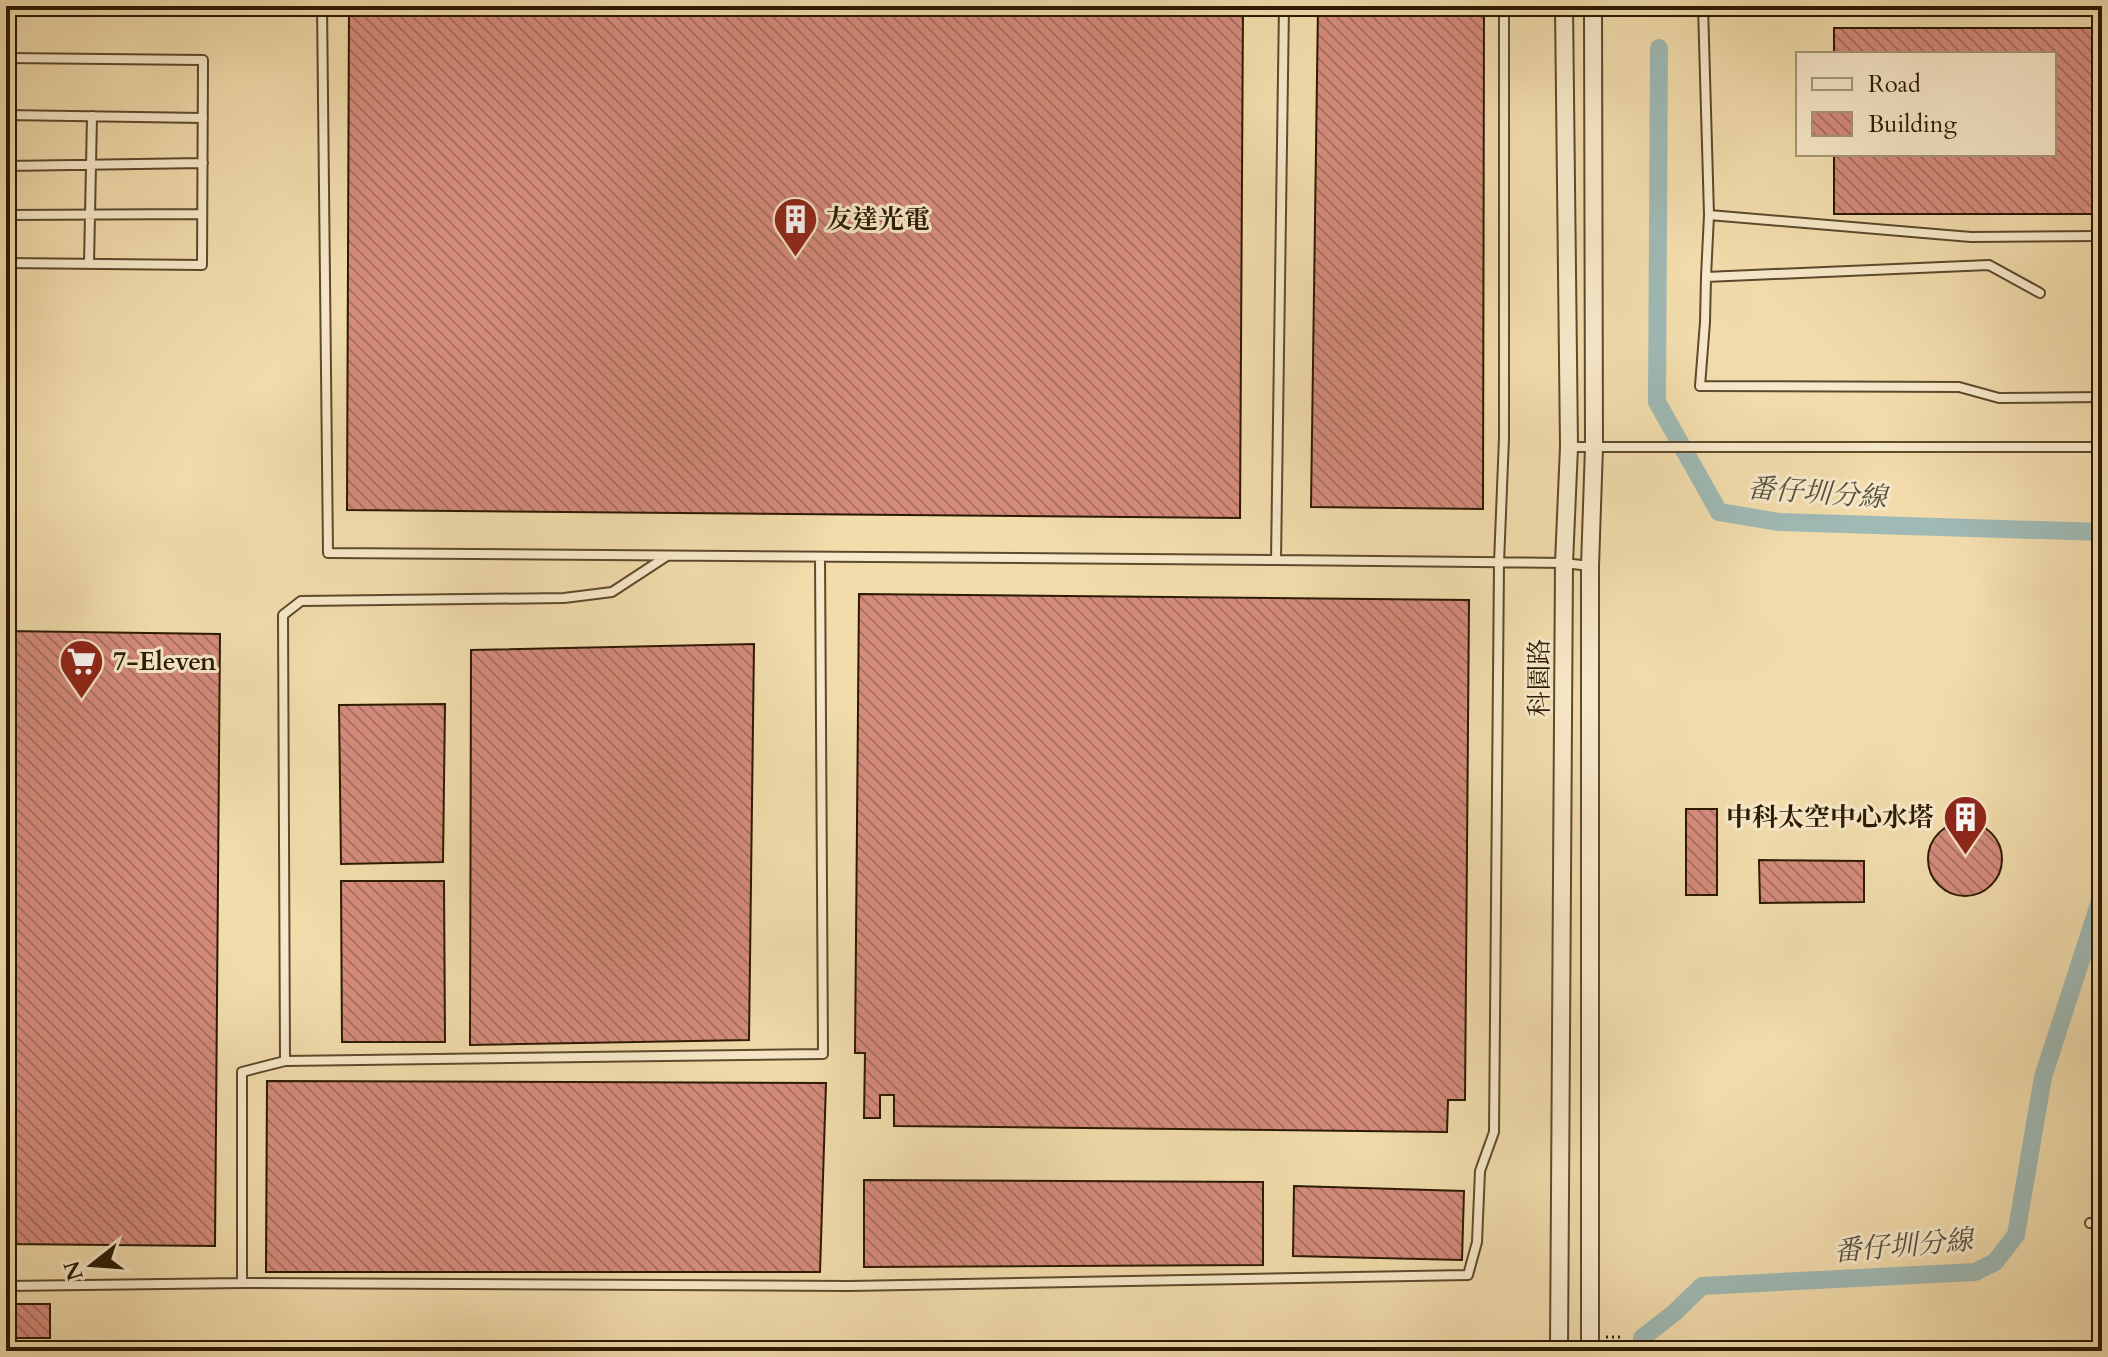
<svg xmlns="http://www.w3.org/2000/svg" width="2108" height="1357" viewBox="0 0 2108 1357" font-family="Cardo,'Noto Serif TC',serif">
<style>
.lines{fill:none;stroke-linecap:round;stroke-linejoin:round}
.canal{stroke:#9fb9b4;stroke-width:18}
.building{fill:url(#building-back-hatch);stroke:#2b1a02;stroke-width:2}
.lane-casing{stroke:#5d4a2c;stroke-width:12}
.street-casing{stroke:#5d4a2c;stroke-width:20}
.path{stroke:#2b1a02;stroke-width:3;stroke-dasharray:2 4;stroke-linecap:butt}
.lane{stroke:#f7e8c9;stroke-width:8}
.street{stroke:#f7e8c9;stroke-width:16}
.labels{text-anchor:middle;stroke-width:6;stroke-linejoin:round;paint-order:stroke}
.poi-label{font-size:26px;font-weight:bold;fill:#2b1a02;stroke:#f7e8c9;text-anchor:start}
.street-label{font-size:26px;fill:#2b1a02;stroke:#f7e8c9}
.water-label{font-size:28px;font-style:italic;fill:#545240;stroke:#f7e8c9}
</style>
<defs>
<pattern id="building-back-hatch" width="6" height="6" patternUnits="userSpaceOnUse" patternTransform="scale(2)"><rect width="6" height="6" fill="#d58b7c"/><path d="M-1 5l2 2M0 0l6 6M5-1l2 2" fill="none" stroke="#ad7163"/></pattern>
</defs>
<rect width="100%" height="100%" fill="#f2dcac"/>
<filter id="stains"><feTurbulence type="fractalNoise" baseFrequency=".0025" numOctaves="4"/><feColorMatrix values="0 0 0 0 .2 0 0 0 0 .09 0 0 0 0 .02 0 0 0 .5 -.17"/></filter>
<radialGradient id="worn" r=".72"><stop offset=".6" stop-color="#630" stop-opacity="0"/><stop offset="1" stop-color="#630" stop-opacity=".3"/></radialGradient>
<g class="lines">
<path class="canal" d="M 1659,48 L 1657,402 L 1719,512 L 1780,522 L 2102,532
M 1642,1338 L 1674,1313 L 1702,1286 L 1975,1272 L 1995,1262 L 2016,1235 L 2043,1077 L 2102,895"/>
</g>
<path class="building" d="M 349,6 L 1243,6 L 1240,518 L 347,510 Z
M 1318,6 L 1484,6 L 1483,509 L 1311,507 Z
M 1834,28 L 2102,28 L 2102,214 L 1834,214 L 1834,154 L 2054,154 L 2054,54 L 1834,54 Z
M 859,594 L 1469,600 L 1465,1100 L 1448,1100 L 1447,1132 L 894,1126 L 894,1095 L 880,1095 L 880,1118 L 864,1118 L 865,1053 L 855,1053 Z
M 6,631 L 220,634 L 215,1246 L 6,1244 Z
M 754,644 L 749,1040 L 470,1045 L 471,650 Z
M 445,704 L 443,862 L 341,864 L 339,705 Z
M 1686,809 L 1717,809 L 1717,895 L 1686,895 Z
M1928 859a37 37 0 1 1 74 0a37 37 0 1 1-74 0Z
M 1759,860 L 1864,861 L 1864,902 L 1760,903 Z
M 341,881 L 444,881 L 445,1042 L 342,1042 Z
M 267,1081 L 826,1083 L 820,1272 L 266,1272 Z
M 864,1180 L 1263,1182 L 1263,1265 L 864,1267 Z
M 1294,1186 L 1464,1191 L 1462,1260 L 1293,1256 Z
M 6,1304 L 50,1304 L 50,1338 L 6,1338 Z"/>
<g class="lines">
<defs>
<path id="lane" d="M 322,6 L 328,553 L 1276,560
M 1284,6 L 1276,560 L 1564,563 L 1590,566
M 1703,6 L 1709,215
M 6,58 L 203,60 L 202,265 L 6,263
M 6,115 L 203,118
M 6,166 L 203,163
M 6,215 L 202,214
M 89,264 L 92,116
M 1706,277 L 1709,215 L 1971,237 L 2102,236
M 2040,293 L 1989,265 L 1706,277 L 1705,322 L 1700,386 L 1959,387 L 1999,398 L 2102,397
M 1569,447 L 2102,447
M 667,556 L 612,592 L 564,598 L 301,601 L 283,615 L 285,1061 L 823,1054 L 820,557
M 2090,1223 L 2102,1224
M 242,1283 L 849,1286 L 1468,1275 L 1477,1242 L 1480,1171 L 1494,1132 L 1499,563 L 1504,438 L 1504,6
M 6,1286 L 242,1283 L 242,1072 L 285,1061"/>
<path id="street" d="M 1559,1351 L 1564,563 L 1569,447 L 1564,6
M 1590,1351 L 1590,566 L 1594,447 L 1593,6"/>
</defs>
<use href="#lane" class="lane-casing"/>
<use href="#street" class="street-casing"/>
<path class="path" d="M 1606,1337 L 1620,1337"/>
<use href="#lane" class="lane"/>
<use href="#street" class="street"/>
</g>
<defs>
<symbol id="building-pin" viewBox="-11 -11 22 30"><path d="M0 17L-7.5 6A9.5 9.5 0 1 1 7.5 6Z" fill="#8f2418" stroke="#f7e8c9"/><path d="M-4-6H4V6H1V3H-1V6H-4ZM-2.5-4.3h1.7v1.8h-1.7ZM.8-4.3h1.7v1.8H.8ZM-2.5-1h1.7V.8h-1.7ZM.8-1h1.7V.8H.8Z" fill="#fff"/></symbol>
<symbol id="supermarket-pin" viewBox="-11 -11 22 30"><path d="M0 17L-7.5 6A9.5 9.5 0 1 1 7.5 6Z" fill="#8f2418" stroke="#f7e8c9"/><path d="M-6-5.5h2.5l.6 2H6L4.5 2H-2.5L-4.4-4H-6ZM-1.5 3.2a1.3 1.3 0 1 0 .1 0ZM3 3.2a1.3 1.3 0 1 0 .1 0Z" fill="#fff"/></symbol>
</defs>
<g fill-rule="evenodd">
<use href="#building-pin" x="770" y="194" width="51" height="69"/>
<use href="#supermarket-pin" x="56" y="636" width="51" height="69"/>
<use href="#building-pin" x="1940" y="792" width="51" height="69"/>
</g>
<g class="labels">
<g class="poi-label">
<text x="826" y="228">友達光電</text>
<text x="113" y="670">7-Eleven</text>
<text x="1934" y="826" text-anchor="end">中科太空中心水塔</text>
</g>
<g class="street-label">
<text transform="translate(1539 678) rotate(-90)" y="9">科園路</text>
</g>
<g class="water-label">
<text transform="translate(1817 492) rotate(4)" y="10">番仔圳分線</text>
<text transform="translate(1903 1245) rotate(-5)" y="10">番仔圳分線</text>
</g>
</g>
<rect width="2108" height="1357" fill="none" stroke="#f2dcac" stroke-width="32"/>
<rect x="8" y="8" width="2092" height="1341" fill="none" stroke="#2b1a02" stroke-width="4"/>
<rect x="16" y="16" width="2076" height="1325" fill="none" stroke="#2b1a02" stroke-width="2"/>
<rect x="1796" y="52" width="260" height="104" fill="#f7e8c9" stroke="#a59679" stroke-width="2"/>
<rect x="1812" y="78" width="40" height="12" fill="#f7e8c9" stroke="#a59679" stroke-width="2"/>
<text x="1868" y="92" font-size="24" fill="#2b1a02">Road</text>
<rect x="1812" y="112" width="40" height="24" fill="url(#building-back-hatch)" stroke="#a59679" stroke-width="2"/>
<text x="1868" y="132" font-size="24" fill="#2b1a02">Building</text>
<g transform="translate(92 1265) rotate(253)" stroke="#f7e8c9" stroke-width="6" paint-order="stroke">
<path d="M0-6L14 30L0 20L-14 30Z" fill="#2b1a02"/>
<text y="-12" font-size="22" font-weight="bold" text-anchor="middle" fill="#2b1a02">N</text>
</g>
<rect width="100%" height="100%" filter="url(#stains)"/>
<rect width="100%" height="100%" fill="url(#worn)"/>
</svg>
